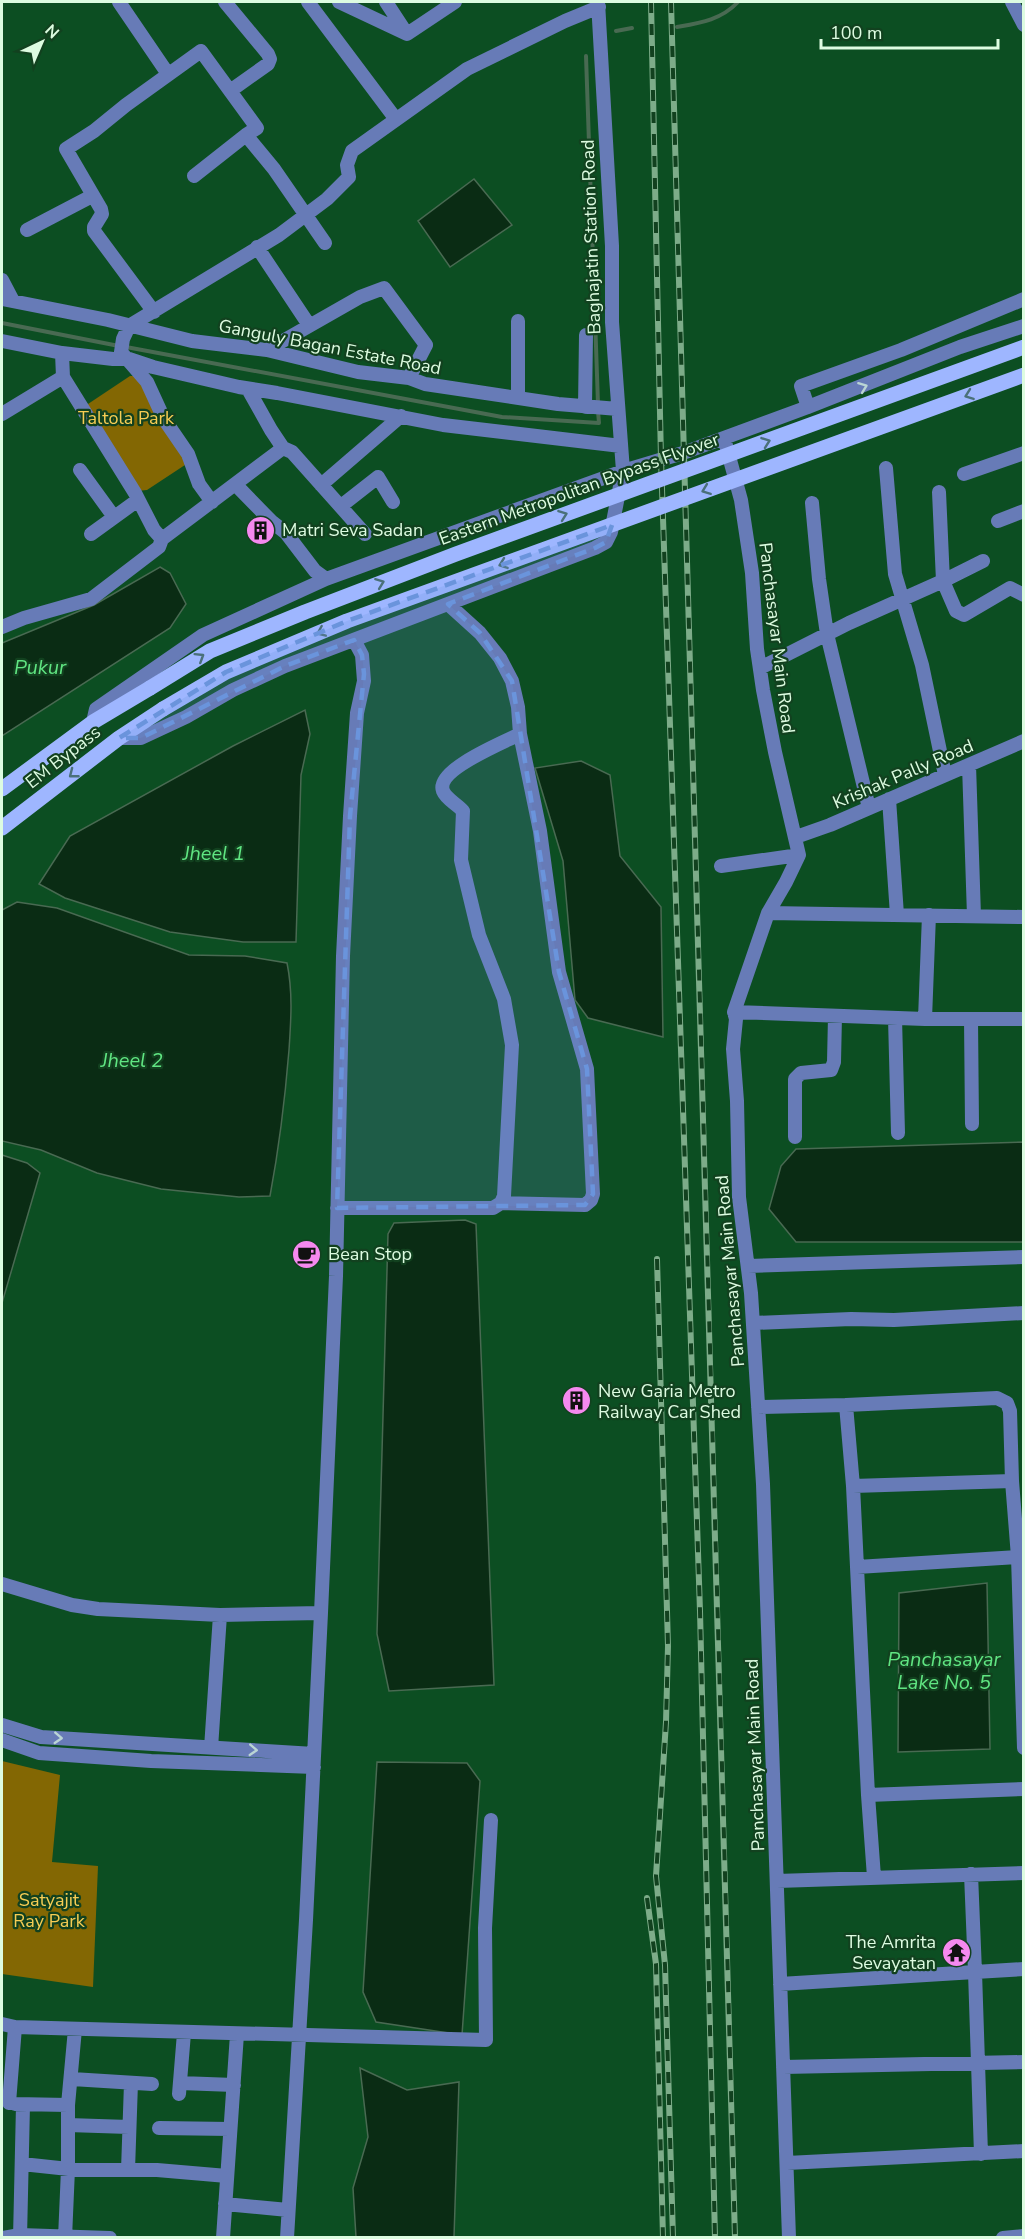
<svg xmlns="http://www.w3.org/2000/svg" width="1025" height="2239" viewBox="0 0 1025 2239" font-family="'Nunito Sans',sans-serif">
<style>
.green{fill:#836703}
.water{fill:#0a2c14;stroke:#496a52;stroke-width:1.5}
.lines{fill:none;stroke-linecap:round;stroke-linejoin:round}
.stream{stroke:#496a52;stroke-width:4}
.minor{stroke:#677bb7;stroke-width:14}
.major{stroke:#9eb6ff;stroke-width:15}
.rail-casing{stroke:#7dac89;stroke-width:6}
.rail{stroke:#12411f;stroke-width:4;stroke-dasharray:11;stroke-linecap:butt}
.major-bridge{stroke:#9eb6ff;stroke-width:15}
.oneway{stroke:#bad5d4}
.oneway2{stroke:#4a7079}
.marked{fill:#6a94dc;fill-opacity:0.2;stroke:#6a94dc;stroke-width:4.5;stroke-dasharray:12 8;stroke-linejoin:round}
.labels{text-anchor:middle;stroke-width:4.5;stroke-linejoin:round;paint-order:stroke}
.street-label{font-size:18px;fill:#ddfce1;stroke:#12411f}
.park-label{font-size:18px;fill:#f7cd54;stroke:#12411f}
.poi-label{font-size:18px;fill:#ddfce1;stroke:#12411f;text-anchor:start}
.water-label{font-size:20px;font-style:italic;fill:#60e582;stroke:#12411f}
</style>
<rect width="100%" height="100%" fill="#0c4e22"/>
<path class="green" d="M 130,376 L 136,376 L 188,463 L 147,490 L 137,491 L 85,406 Z
M 2,1761 L 60,1775 L 52,1862 L 98,1866 L 93,1987 L 2,1974 Z"/>
<path class="water" d="M 474,179 L 512,225 L 450,267 L 418,221 Z
M 160,567 L 170,573 L 186,604 L 170,628 L 2,736 L 2,643 L 94,605 Z
M 305,710 L 310,734 L 301,775 L 296,942 L 243,942 L 170,932 L 65,898 L 39,884 L 70,836 L 233,746 Z
M 581,761 L 610,775 L 620,856 L 661,907 L 663,1037 L 588,1018 L 575,1000 L 563,861 L 535,768 Z
M 17,902 L 57,908 L 189,955 L 245,956 L 287,963 C 293,992 291,1020 289,1050 C 285,1099 279,1148 270,1196 L 239,1197 L 161,1189 L 97,1173 L 41,1150 L 2,1141 L 2,910 Z
M 1023,1142 L 1023,1242 L 796,1242 L 769,1209 L 781,1166 L 796,1149 Z
M 2,1155 L 27,1163 L 40,1173 L 2,1303 Z
M 465,1220 L 476,1224 L 494,1685 L 389,1691 L 377,1634 L 388,1234 L 394,1223 Z
M 987,1583 L 990,1749 L 898,1752 L 899,1593 Z
M 377,1762 L 467,1763 L 480,1781 L 462,2035 L 376,2022 L 363,1992 Z
M 360,2068 L 407,2090 L 459,2082 L 454,2237 L 356,2237 L 353,2188 L 368,2137 Z"/>
<g class="lines">
<path class="stream" d="M 677,27 C 700,23 721,20 738,2
M 616,31 L 632,28
M 586,56 L 598,404
M 2,323 L 119,346
M 126,347 L 502,417 L 599,423 L 598,411"/>
<path class="minor" d="M 119,2 L 168,74
M 225,2 L 268,54 L 270,59 L 268,64 L 230,91
M 308,2 L 395,118
M 339,2 L 407,34
M 386,2 L 407,34 L 455,2
M 1012,2 L 1024,25
M 194,176 L 246,135
M 27,230 L 92,196
M 257,247 L 309,325
M 2,280 L 13,301
M 2,299 L 108,320 L 192,341 L 267,350 L 358,372 L 409,378 L 425,384 L 558,404 L 618,409
M 154,312 L 94,231 L 94,227 L 102,214 L 101,209 L 66,149 L 94,131 L 126,105 L 201,51 L 257,128 L 246,135 L 274,169 L 325,243
M 2,341 L 62,353
M 267,350 L 360,297 L 384,288 L 426,345 L 409,378
M 248,389 L 271,430 L 283,448
M 518,398 L 518,321
M 585,407 L 586,335
M 808,407 L 801,386 L 901,350 L 1024,299
M 2,414 L 63,377
M 724,438 L 741,500 L 752,573 L 757,649 L 763,690 L 775,752 L 799,855 L 786,882 L 768,913 L 734,1012 L 736,1019 L 733,1049 L 737,1101 L 739,1197 L 751,1293 L 763,1484 L 789,2238
M 886,468 L 895,574 L 922,665 L 945,775
M 80,470 L 114,517
M 964,474 L 1024,453
M 235,484 L 271,521 L 286,533 L 315,571 L 326,579
M 321,485 L 401,416
M 212,502 L 199,484 L 188,454 L 164,419 L 147,382 L 121,352 L 123,339 L 129,326 L 279,235 L 327,199 L 349,177 L 347,165 L 352,151 L 467,69 L 565,21 L 599,7
M 812,503 L 819,579 L 827,634 L 869,808
M 341,506 L 378,477 L 393,502
M 998,521 L 1024,511
M 91,534 L 138,500
M 162,539 L 154,530 L 135,493 L 63,377 L 62,353 L 113,359 L 129,359 L 153,367 L 239,387 L 277,393 L 443,425 L 621,446
M 983,561 L 943,581 L 956,611 L 964,615 L 1010,588 L 1024,595
M 448,604 L 480,633 L 500,658 L 512,681 L 518,707 L 520,734 L 540,831 L 559,972 L 587,1069 L 593,1194 L 591,1200 L 585,1205 L 501,1203
M 2,627 L 24,618 L 91,599 L 159,547 L 162,539 L 283,448 L 292,452 L 365,534
M 760,668 L 849,623 L 943,581 L 939,492
M 93,722 L 96,709 L 203,635 L 326,579 L 623,471 L 683,453 L 808,407 L 960,347 L 1024,326
M 119,738 L 141,738 L 186,717 L 233,690 L 285,666 L 595,548 L 606,542 L 611,532 L 623,471 L 612,322 L 612,246 L 598,2
M 969,765 L 974,916
M 889,799 L 897,915
M 796,837 L 830,825 L 1024,741
M 721,866 L 799,855
M 768,913 L 1024,917
M 734,1012 L 925,1019 L 1024,1019
M 895,1018 L 898,1133
M 925,1019 L 929,915
M 971,1019 L 972,1124
M 795,1137 L 795,1079 L 801,1073 L 831,1070 L 834,1062 L 835,1016
M 337,1208 L 493,1208 L 501,1203 L 504,1196 L 512,1045 L 504,999 L 479,935 L 461,860 L 463,811 C 457,804 446,799 443,791 C 435,770 504,742 520,734
M 748,1266 L 1024,1257
M 753,1323 L 851,1319 L 894,1320 L 1024,1313
M 758,1407 L 846,1405 L 997,1398 L 1007,1403 L 1010,1411 L 1012,1481 L 1018,1557 L 857,1567 L 853,1486 L 846,1405
M 853,1486 L 1012,1481
M 1018,1557 L 1024,1748
M 857,1567 L 868,1795 L 874,1877
M 2,1584 L 72,1605 L 98,1609 L 220,1615 L 321,1613
M 2,1725 L 41,1737 L 314,1754
M 2,1740 L 39,1753 L 151,1761 L 314,1767
M 211,1748 L 220,1615
M 868,1795 L 1024,1789
M 971,1874 L 975,1972 L 1024,1969
M 777,1881 L 1024,1873
M 780,1984 L 975,1972 L 981,2154
M 2,2024 L 15,2027 L 486,2040 L 485,1928 L 491,1820
M 783,2067 L 1024,2062
M 72,2079 L 152,2084
M 180,2083 L 234,2085
M 179,2094 L 184,2033
M 9,2103 L 15,2027
M 15,2104 L 68,2105
M 68,2125 L 129,2127
M 159,2128 L 230,2129
M 787,2163 L 1024,2151
M 22,2164 L 78,2170 L 157,2170 L 227,2176
M 128,2170 L 131,2083
M 225,2204 L 288,2210
M 3,2238 L 20,2235 L 110,2238
M 20,2238 L 23,2105
M 65,2238 L 68,2169 L 68,2105 L 75,2029
M 223,2238 L 237,2034
M 287,2238 L 306,1920 L 321,1613 L 336,1276 L 343,956 L 350,816 L 357,713 L 364,681 L 362,655 L 354,640
M 1003,2238 L 1024,2236"/>
<path class="major" d="M 2,789 L 93,722 L 150,688
M 2,828 L 119,738 L 163,709"/>
<defs>
<path id="rail" d="M 651,2 L 661,459 L 700,1611 L 715,2238
M 671,2 C 692,747 715,1492 735,2238
M 657,1259 L 668,1646 L 666,1722 L 656,1876 L 665,1965 L 673,2238
M 647,1898 L 656,1964 L 663,2238"/>
</defs>
<use href="#rail" class="rail-casing"/>
<use href="#rail" class="rail"/>
<path class="major-bridge" d="M 150,688 L 210,651 L 305,612 L 456,554 L 1024,347
M 163,709 L 226,672 L 347,621 L 1024,375"/>
</g>
<defs><path id="oneway-chevron" d="M-2-3.5L2.5 0L-2 3.5" fill="none" stroke-width="1.6" stroke-linecap="round" stroke-linejoin="round" transform="scale(1.5)"/></defs>
<g class="oneway">
<use href="#oneway-chevron" transform="translate(863 387) rotate(-21)"/>
<use href="#oneway-chevron" transform="translate(58 1738) rotate(3)"/>
<use href="#oneway-chevron" transform="translate(253 1750) rotate(3)"/>
</g>
<g class="oneway2">
<use href="#oneway-chevron" transform="translate(969 395) rotate(160)"/>
<use href="#oneway-chevron" transform="translate(766 442) rotate(-20)"/>
<use href="#oneway-chevron" transform="translate(706 490) rotate(159)"/>
<use href="#oneway-chevron" transform="translate(563 515) rotate(-20)"/>
<use href="#oneway-chevron" transform="translate(503 564) rotate(160)"/>
<use href="#oneway-chevron" transform="translate(380 583) rotate(-21)"/>
<use href="#oneway-chevron" transform="translate(321 632) rotate(157)"/>
<use href="#oneway-chevron" transform="translate(200 657) rotate(-32)"/>
<use href="#oneway-chevron" transform="translate(73 774) rotate(142)"/>
</g>
<path class="marked" d="M 612,525 L 606,542 L 595,548 L 448,604 L 480,633 L 512,681 L 559,972 L 587,1069 L 593,1194 L 585,1205 L 337,1208 L 350,816 L 364,674 L 362,655 L 354,640 L 285,666 L 141,738 L 119,738 L 226,672 L 347,621 Z"/>
<defs>
<symbol id="building-disc" viewBox="-11 -11 22 22"><circle r="9.5" fill="#f589ef" stroke="#12411f"/><path d="M-4-6H4V6H1V3H-1V6H-4ZM-2.5-4.3h1.7v1.8h-1.7ZM.8-4.3h1.7v1.8H.8ZM-2.5-1h1.7V.8h-1.7ZM.8-1h1.7V.8H.8Z" fill="#111"/></symbol>
<symbol id="cafe-disc" viewBox="-11 -11 22 22"><circle r="9.5" fill="#f589ef" stroke="#12411f"/><path d="M-5.5-4.5H6V0H3Q3 3.5 0 3.5H-2.5Q-5.5 3.5-5.5 0ZM3-3.2v2h1.7v-2ZM-6 4.5H4V6H-6Z" fill="#111"/></symbol>
<symbol id="temple-disc" viewBox="-11 -11 22 22"><circle r="9.5" fill="#f589ef" stroke="#12411f"/><path d="M0-6L5-2H3V0L6.5 2.5H4V6H1.5V3h-3V6H-4V2.5H-6.5L-3 0V-2H-5Z" fill="#111"/></symbol>
</defs>
<g fill-rule="evenodd">
<use href="#building-disc" x="244" y="514" width="33" height="33"/>
<use href="#cafe-disc" x="290" y="1238" width="33" height="33"/>
<use href="#building-disc" x="560" y="1384" width="33" height="33"/>
<use href="#temple-disc" x="940" y="1936" width="33" height="33"/>
</g>
<g class="labels">
<g class="street-label">
<text transform="translate(591 237) rotate(-92)" y="6">Baghajatin Station Road</text>
<text transform="translate(330 347) rotate(11)" y="6">Ganguly Bagan Estate Road</text>
<text transform="translate(579 489) rotate(-20)" y="6">Eastern Metropolitan Bypass Flyover</text>
<text transform="translate(777 638) rotate(83)" y="6">Panchasayar Main Road</text>
<text transform="translate(63 757) rotate(-38)" y="6">EM Bypass</text>
<text transform="translate(903 774) rotate(-23)" y="6">Krishak Pally Road</text>
<text transform="translate(730 1271) rotate(-95)" y="6">Panchasayar Main Road</text>
<text transform="translate(755 1755) rotate(-92)" y="6">Panchasayar Main Road</text>
</g>
<g class="park-label">
<text x="126" y="424">Taltola Park</text>
<text x="49" y="1906">Satyajit<tspan x="49" dy="21">Ray Park</tspan></text>
</g>
<g class="poi-label">
<text x="282" y="536">Matri Seva Sadan</text>
<text x="328" y="1260">Bean Stop</text>
<text x="598" y="1397">New Garia Metro<tspan x="598" dy="21">Railway Car Shed</tspan></text>
<text x="936" y="1948" text-anchor="end">The Amrita<tspan x="936" dy="21">Sevayatan</tspan></text>
</g>
<g class="water-label">
<text x="40" y="674">Pukur</text>
<text x="214" y="860">Jheel 1</text>
<text x="132" y="1067">Jheel 2</text>
<text x="944" y="1666">Panchasayar<tspan x="944" dy="23">Lake No. 5</tspan></text>
</g>
</g>
<rect width="1025" height="2239" fill="none" stroke="#ddfce1" stroke-width="6"/>
<g transform="translate(42 42) rotate(44)" stroke="#12411f" stroke-width="4.5" paint-order="stroke">
<path d="M0-4.5L10 22L0 15L-10 22Z" fill="#ddfce1"/>
<text y="-9" font-size="16" font-weight="bold" text-anchor="middle" fill="#ddfce1">N</text>
</g>
<path d="M821 39v9h177v-9" fill="none" stroke="#ddfce1" stroke-width="3"/>
<text x="830" y="39" font-size="18" fill="#ddfce1" stroke="#12411f" stroke-width="4.5" paint-order="stroke">100 m</text>
</svg>
